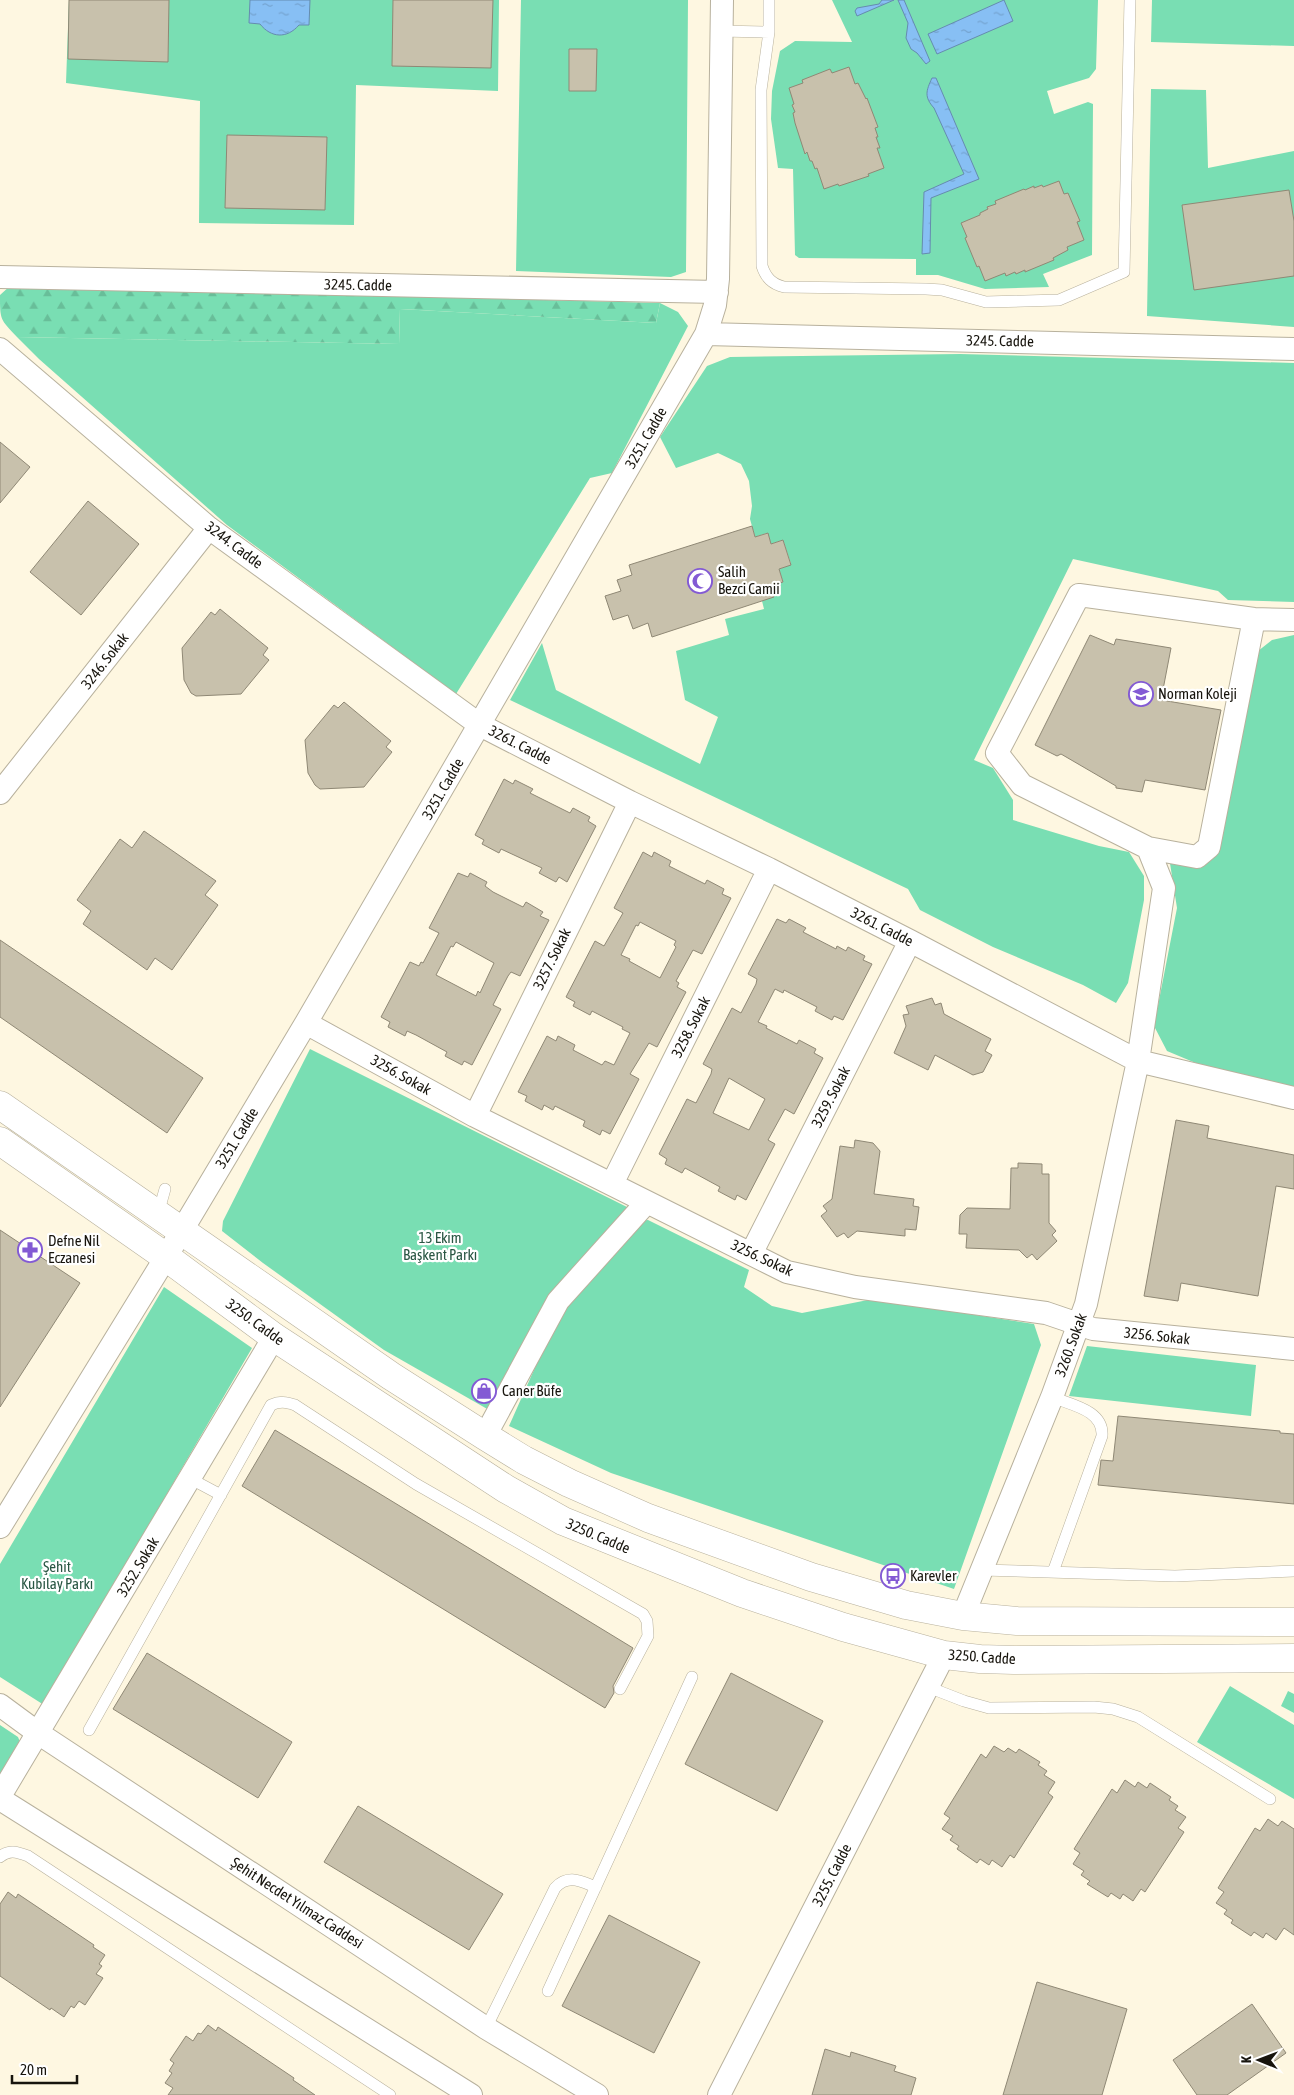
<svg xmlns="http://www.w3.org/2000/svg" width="1294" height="2095" viewBox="0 0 1294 2095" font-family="'Asap Condensed',sans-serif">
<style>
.green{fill:#79deb3}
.forest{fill:url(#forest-firs)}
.water{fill:url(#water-ripples);stroke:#658caf}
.building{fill:#c8c1ac;stroke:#8f8875;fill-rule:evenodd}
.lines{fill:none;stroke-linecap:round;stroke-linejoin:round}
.service-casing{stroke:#b8b19d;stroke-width:12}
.minor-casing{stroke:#b8b19d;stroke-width:24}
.tertiary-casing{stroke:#b8b19d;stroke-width:29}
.service{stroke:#fff;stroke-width:11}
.minor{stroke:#fff;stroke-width:22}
.tertiary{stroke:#fff;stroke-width:28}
.labels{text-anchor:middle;stroke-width:4.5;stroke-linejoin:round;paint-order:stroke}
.street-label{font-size:15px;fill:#17140d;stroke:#fff}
.poi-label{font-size:15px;fill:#17140d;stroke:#fff;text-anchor:start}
.park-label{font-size:15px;fill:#295643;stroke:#fff}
</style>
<defs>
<pattern id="forest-firs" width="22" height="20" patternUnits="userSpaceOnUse" patternTransform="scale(1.25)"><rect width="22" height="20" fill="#79deb3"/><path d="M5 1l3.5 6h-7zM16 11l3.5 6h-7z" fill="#68be99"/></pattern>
<pattern id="water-ripples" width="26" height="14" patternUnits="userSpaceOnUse" patternTransform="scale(1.25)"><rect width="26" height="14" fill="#87bff4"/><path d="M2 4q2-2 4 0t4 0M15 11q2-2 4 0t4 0" fill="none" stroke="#74a3d0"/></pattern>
</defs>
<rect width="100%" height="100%" fill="#fef7e1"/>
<path class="green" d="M 69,0 L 499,0 L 498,91 L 356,85 L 354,225 L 199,223 L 200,101 L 66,83 Z
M 521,0 L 688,0 L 686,272 L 671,277 L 516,271 Z
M 832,0 L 1098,0 L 1096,69 L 1089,78 L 1047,91 L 1054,114 L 1088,102 L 1093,104 L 1092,255 L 1043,274 L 1049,287 L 985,289 L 938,275 L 916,275 L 916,259 L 799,258 L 795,255 L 793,169 L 778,168 L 771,119 L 772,91 L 780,51 L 795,41 L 852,42 Z
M 1152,0 L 1294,0 L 1294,46 L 1151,42 Z
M 1151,89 L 1206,90 L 1208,168 L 1294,151 L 1294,327 L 1147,316 Z
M 660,303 L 678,312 L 688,326 L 612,473 L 590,478 L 456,694 L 227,525 L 39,359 L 17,337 L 399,344 L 400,309 L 656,323 Z
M 960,354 L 1294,363 L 1294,602 L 1228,600 L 1218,591 L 1073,559 L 974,760 L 993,768 L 1013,800 L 1013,820 L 1099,846 L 1129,852 L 1144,876 L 1144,900 L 1128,983 L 1116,1003 L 1083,985 L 993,947 L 920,910 L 908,889 L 510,700 L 542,643 L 556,690 L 700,764 L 718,717 L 685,700 L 676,651 L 729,635 L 725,619 L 764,609 L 762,601 L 770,586 L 783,582 L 779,569 L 791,564 L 783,540 L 771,544 L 767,533 L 755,537 L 750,519 L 752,506 L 749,481 L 741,464 L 718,453 L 676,468 L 660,437 L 707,366 L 730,357 Z
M 1294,635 L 1294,1089 L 1222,1074 L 1167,1051 L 1154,1026 L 1177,908 L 1169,857 L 1194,867 L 1253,655 L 1272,640 Z
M 310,1049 L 631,1209 L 489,1410 L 384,1350 L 263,1263 L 222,1231 L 223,1221 Z
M 648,1220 L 749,1270 L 744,1287 L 772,1306 L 802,1313 L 873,1299 L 1034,1324 L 1041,1345 L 954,1589 L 611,1473 L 509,1426 L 562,1307 L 638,1221 Z
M 164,1287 L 252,1348 L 44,1705 L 0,1677 L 0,1564 Z
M 1087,1346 L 1256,1365 L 1251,1416 L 1069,1396 Z
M 1230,1686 L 1294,1725 L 1294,1799 L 1197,1742 Z
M 1288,1691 L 1294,1694 L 1294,1713 L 1281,1706 Z
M 0,1725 L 18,1737 L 22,1747 L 0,1782 Z"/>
<path class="forest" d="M 10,286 L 660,303 L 656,323 L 400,309 L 399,344 L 17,337 C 0,319 0,320 0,295 Z"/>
<path class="water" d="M 250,0 L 310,0 L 309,25 L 299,25 C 287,39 271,38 260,24 L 249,23 Z
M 882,0 L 894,0 L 857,16 L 855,11 L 857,8 L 879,4 Z
M 898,0 L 904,0 L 930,61 L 926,64 L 917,53 L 911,49 L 906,38 L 908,23 Z
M 1004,0 L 1013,21 L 937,54 L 928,34 Z
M 932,78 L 936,78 L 979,179 L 931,198 L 930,253 L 922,254 L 924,192 L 964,174 L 934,108 C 924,97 926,91 932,78 Z"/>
<path class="building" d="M 69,0 L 169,0 L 168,62 L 68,59 Z
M 393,0 L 493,0 L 491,68 L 392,66 Z
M 569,49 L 597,49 L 596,91 L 569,91 Z
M 849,67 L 855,84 L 858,83 L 866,99 L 867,98 L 878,127 L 875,128 L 878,137 L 876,137 L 880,148 L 877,148 L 884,168 L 868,174 L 869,176 L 839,186 L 838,184 L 824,189 L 817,168 L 815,169 L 812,161 L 810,161 L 807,152 L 805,154 L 795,123 L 793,113 L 795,112 L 792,105 L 794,104 L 789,88 L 803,83 L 802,80 L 830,69 L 832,73 Z
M 227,135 L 327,137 L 325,210 L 225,208 Z
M 1059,181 L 1064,194 L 1068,193 L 1080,221 L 1077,222 L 1084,240 L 1067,247 L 1068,250 L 1053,258 L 1054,260 L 1025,272 L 1025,270 L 1016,274 L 1015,272 L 1006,276 L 1005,273 L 985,281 L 979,266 L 977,267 L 965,238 L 967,237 L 961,223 L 980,215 L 980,213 L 988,209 L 987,207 L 996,204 L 995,201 L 1024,189 L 1025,190 L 1034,186 L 1034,188 L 1042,185 L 1043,187 Z
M 1289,190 L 1294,221 L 1294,276 L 1194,290 L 1182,205 Z
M 0,442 L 30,467 L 0,503 Z
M 88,501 L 139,544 L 81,615 L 30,572 Z
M 752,526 L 755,537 L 768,533 L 771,544 L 783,540 L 791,565 L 779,569 L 783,582 L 770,586 L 774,597 L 652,637 L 648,623 L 633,629 L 628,615 L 613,620 L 605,596 L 621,591 L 617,580 L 632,575 L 629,565 Z
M 220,609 L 268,648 L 263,655 L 269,660 L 241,694 L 196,696 L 191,693 L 184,680 L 182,648 L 211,612 L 215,615 Z
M 1090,635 L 1114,645 L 1116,639 L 1171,648 L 1161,700 L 1221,710 L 1205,790 L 1145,780 L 1142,792 L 1116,788 L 1116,786 L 1061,754 L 1057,756 L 1035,745 Z
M 344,702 L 391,741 L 386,747 L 392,752 L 364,787 L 320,789 L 315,785 L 308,773 L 305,740 L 334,705 L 338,708 Z
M 504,779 L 513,784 L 515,780 L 533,789 L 530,793 L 570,813 L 573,808 L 590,817 L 588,821 L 596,826 L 567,882 L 559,877 L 556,882 L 539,873 L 542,868 L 501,849 L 499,853 L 482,844 L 484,840 L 475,835 Z
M 144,831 L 216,881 L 205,895 L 218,905 L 172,970 L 155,958 L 147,970 L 83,924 L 91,911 L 77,900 L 120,839 L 132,848 Z
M 643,852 L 652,857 L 654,852 L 671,861 L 669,866 L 705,884 L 707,880 L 724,889 L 722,894 L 731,898 L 702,954 L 693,950 L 676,981 L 679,983 L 677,987 L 686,992 L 657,1047 L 649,1043 L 630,1074 L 639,1079 L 610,1134 L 602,1130 L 600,1135 L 583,1126 L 585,1121 L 555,1106 L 553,1110 L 544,1105 L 542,1110 L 525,1101 L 527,1096 L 518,1092 L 547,1036 L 556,1041 L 558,1036 L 575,1045 L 573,1050 L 602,1065 L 605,1061 L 614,1065 L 630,1033 L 622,1029 L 623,1027 L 592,1011 L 590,1015 L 573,1006 L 575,1002 L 566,997 L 595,941 L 604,946 L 623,913 L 614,908 ZM 640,922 L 676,941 L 674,945 L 676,947 L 660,978 L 629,961 L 630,959 L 621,955 L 636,925 L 638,926 Z
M 458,873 L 468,877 L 470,873 L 487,882 L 485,886 L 493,892 L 523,907 L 526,902 L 543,912 L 540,916 L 549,920 L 520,976 L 511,972 L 508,976 L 493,1005 L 501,1009 L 472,1065 L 464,1061 L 462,1065 L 445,1056 L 447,1052 L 416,1035 L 407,1031 L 405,1036 L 388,1027 L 390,1022 L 381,1017 L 410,962 L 419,966 L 421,962 L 423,963 L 439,933 L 429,928 ZM 456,942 L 494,963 L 480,993 L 478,991 L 476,996 L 436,975 L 451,946 L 453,947 Z
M 777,919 L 786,923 L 789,919 L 806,928 L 803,932 L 836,949 L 837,946 L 846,951 L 848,947 L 865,956 L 863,960 L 872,964 L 843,1020 L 834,1016 L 832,1020 L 815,1011 L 817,1007 L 784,990 L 783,993 L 775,989 L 758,1022 L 767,1026 L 766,1028 L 797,1044 L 799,1040 L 816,1049 L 814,1053 L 823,1058 L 794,1114 L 785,1109 L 768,1140 L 775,1144 L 746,1200 L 737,1195 L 735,1200 L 718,1191 L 720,1187 L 685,1168 L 682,1173 L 665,1164 L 667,1159 L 659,1154 L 687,1099 L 696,1103 L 711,1074 L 712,1069 L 703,1064 L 732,1008 L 741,1013 L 756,984 L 757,979 L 748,974 ZM 729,1078 L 765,1099 L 749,1130 L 713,1113 Z
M 0,940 L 203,1078 L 167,1133 L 0,1017 Z
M 932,998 L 935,1005 L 941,1003 L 944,1014 L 991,1039 L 985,1051 L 992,1055 L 983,1072 L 973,1075 L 935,1055 L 928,1070 L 894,1053 L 906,1026 L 903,1015 L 909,1014 L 906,1006 Z
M 1176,1120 L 1209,1126 L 1207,1138 L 1294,1155 L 1294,1189 L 1276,1186 L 1258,1296 L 1181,1283 L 1178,1301 L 1144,1296 Z
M 855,1140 L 873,1143 L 880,1151 L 874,1194 L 914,1199 L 913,1206 L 919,1207 L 916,1230 L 905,1229 L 905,1236 L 857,1231 L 848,1238 L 844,1233 L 837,1237 L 821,1216 L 827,1211 L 823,1206 L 832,1199 L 840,1146 L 854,1148 Z
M 1018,1163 L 1042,1164 L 1042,1174 L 1049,1174 L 1049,1223 L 1056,1231 L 1052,1235 L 1057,1241 L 1037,1260 L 1032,1254 L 1027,1258 L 1019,1250 L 966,1248 L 967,1234 L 959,1234 L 960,1215 L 967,1208 L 1010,1209 L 1011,1168 L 1018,1168 Z
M 0,1230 L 80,1283 L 0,1407 Z
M 1118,1416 L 1280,1431 L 1280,1433 L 1294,1434 L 1294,1504 L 1098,1485 L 1101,1460 L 1113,1461 Z
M 275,1430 L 633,1648 L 613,1686 L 614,1693 L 605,1708 L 242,1486 Z
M 147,1653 L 292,1742 L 258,1798 L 113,1709 Z
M 731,1673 L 823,1721 L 777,1811 L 685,1764 Z
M 994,1746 L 1004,1752 L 1008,1748 L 1016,1753 L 1019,1749 L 1040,1762 L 1038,1765 L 1047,1771 L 1044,1775 L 1055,1782 L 1048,1793 L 1053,1797 L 1014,1858 L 1010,1855 L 1002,1867 L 992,1860 L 989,1865 L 980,1859 L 977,1863 L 957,1849 L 959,1846 L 950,1840 L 953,1836 L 942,1829 L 950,1818 L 944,1814 L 981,1754 L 986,1758 Z
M 1125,1780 L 1135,1787 L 1138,1782 L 1147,1788 L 1150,1783 L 1171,1797 L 1169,1800 L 1178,1806 L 1175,1810 L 1186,1817 L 1178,1828 L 1184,1832 L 1145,1892 L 1141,1889 L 1133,1901 L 1123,1894 L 1120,1899 L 1111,1893 L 1108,1897 L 1087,1884 L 1090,1881 L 1081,1875 L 1084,1871 L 1073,1864 L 1080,1853 L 1074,1849 L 1112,1789 L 1117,1793 Z
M 358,1806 L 503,1894 L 469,1950 L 324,1862 Z
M 1268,1819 L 1278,1826 L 1282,1821 L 1294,1829 L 1294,1935 L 1284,1928 L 1276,1940 L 1266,1933 L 1263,1938 L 1254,1932 L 1251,1936 L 1231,1923 L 1233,1920 L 1224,1914 L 1227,1910 L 1216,1903 L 1224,1892 L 1218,1888 L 1255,1828 L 1260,1831 Z
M 8,1892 L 16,1898 L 18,1894 L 94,1945 L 93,1947 L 105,1955 L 99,1964 L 102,1966 L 96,1974 L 103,1978 L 85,2005 L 79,2001 L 74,2008 L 71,2006 L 64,2017 L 51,2008 L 50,2010 L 0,1976 L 0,1904 Z
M 609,1915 L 700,1962 L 654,2053 L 562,2006 Z
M 1037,1982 L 1127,2009 L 1102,2095 L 1003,2095 Z
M 1252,2004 L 1286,2053 L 1227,2095 L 1197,2095 L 1173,2060 Z
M 208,2025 L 216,2031 L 218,2027 L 294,2078 L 293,2080 L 315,2095 L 168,2095 L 173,2088 L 165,2083 L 172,2073 L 169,2071 L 174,2063 L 170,2060 L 186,2036 L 193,2041 L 198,2033 L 201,2034 Z
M 825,2049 L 850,2057 L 851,2052 L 896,2066 L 894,2071 L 916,2078 L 911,2095 L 812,2095 Z"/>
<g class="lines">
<defs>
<path id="service" d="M 769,0 L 769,32 L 761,90 L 762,266 C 766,278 772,284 784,287 L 926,289 L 942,290 L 986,302 L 1059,300 L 1124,272 L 1130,0
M 721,31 L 769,32
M 158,1214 L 165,1189
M 1052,1397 C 1071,1405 1104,1410 1102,1436 L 1053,1572
M 191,1479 L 221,1495
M 982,1570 L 1175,1576 L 1294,1571
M 928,1687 L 964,1701 L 989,1708 L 1094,1707 L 1113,1709 L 1138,1717 L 1270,1799
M 89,1730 L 271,1405 C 280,1401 286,1402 295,1405 L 416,1484 L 643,1614 L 647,1621 L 648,1636 L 620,1689
M 0,1857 C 9,1849 17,1852 28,1856 L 390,2095
M 548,1991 L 692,1677
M 486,2028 L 555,1888 C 568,1874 580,1881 596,1887"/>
<path id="minor" d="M 0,277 L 717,292
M 706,334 L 1294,349
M 0,349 L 209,528 L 480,725 L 630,802 L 769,869 L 910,941 L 1138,1061 L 1294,1098
M 0,793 L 209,528
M 1148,848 L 1197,857 L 1209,847 L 1254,619
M 306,1023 L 475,1116 L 787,1272 L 855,1287 L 1046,1313 L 1093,1329 L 1294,1349
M 475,1116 L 630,802
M 612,1184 L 769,869
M 751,1254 L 910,941
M 485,1436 L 558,1301 L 647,1202
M 0,1527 L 166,1257 L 306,1023 L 706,334 L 715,305 L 718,279 L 722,0
M 963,1616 L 1052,1397 L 1086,1304 L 1138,1061 L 1164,888 L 1148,848 L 1022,785 L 997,753 L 1079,595 L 1254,619 L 1294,620
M 0,1705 L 38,1733 L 486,2028 L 597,2095
M 0,1796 L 274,1337
M 0,1799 L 471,2095
M 719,2095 L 944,1655"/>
<path id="tertiary" d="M 0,1105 L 391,1376 L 485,1436 L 524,1460 L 569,1483 L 648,1518 L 811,1577 L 906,1605 L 963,1616 L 1017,1621 L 1294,1622
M 0,1141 L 166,1257 L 274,1337 L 506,1489 L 563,1521 L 742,1593 L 843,1627 L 944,1655 L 980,1659 L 1014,1660 L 1294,1658"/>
</defs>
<use href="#service" class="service-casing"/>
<use href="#minor" class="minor-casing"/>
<use href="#tertiary" class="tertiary-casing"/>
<use href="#service" class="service"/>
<use href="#minor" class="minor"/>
<use href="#tertiary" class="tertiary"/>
</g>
<defs>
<symbol id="mosque-ring" viewBox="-11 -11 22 22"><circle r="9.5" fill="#fff" stroke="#835ad4" stroke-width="1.5"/><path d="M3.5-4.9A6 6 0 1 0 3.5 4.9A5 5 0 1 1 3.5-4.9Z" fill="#835ad4"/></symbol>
<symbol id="school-ring" viewBox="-11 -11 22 22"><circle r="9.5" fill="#fff" stroke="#835ad4" stroke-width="1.5"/><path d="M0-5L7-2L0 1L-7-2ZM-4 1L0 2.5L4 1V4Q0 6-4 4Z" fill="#835ad4"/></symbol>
<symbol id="pharmacy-ring" viewBox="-11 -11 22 22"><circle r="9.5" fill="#fff" stroke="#835ad4" stroke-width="1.5"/><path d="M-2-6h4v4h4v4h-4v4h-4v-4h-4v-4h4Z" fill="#835ad4"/></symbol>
<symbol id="shop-ring" viewBox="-11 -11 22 22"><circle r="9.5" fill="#fff" stroke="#835ad4" stroke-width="1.5"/><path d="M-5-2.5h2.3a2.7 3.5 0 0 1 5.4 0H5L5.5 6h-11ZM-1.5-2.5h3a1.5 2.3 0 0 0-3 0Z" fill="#835ad4"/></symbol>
<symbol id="bus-ring" viewBox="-11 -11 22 22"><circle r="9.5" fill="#fff" stroke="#835ad4" stroke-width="1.5"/><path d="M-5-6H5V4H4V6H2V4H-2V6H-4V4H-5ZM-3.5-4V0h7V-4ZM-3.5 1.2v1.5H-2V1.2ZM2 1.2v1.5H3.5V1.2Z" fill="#835ad4"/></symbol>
</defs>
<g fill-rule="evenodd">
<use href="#mosque-ring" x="686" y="567" width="28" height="28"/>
<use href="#school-ring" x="1127" y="680" width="28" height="28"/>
<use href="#pharmacy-ring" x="16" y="1236" width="28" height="28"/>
<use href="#shop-ring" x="470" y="1377" width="28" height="28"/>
<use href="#bus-ring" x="879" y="1562" width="28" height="28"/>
</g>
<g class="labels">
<g class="street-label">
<text transform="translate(358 285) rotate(1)" y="5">3245. Cadde</text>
<text transform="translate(1000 341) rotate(1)" y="5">3245. Cadde</text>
<text transform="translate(646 438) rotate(-60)" y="5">3251. Cadde</text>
<text transform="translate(234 545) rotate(37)" y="5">3244. Cadde</text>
<text transform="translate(105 661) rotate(-52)" y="5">3246. Sokak</text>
<text transform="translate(520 745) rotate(27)" y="5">3261. Cadde</text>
<text transform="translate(443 789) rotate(-60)" y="5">3251. Cadde</text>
<text transform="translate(882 927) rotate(27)" y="5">3261. Cadde</text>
<text transform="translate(552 959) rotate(-64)" y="5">3257. Sokak</text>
<text transform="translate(691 1027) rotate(-63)" y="5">3258. Sokak</text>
<text transform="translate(401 1075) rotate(29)" y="5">3256. Sokak</text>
<text transform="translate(831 1097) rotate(-63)" y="5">3259. Sokak</text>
<text transform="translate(237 1138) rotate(-59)" y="5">3251. Cadde</text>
<text transform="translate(762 1258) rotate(25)" y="5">3256. Sokak</text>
<text transform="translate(255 1322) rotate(36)" y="5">3250. Cadde</text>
<text transform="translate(1157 1336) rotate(6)" y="5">3256. Sokak</text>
<text transform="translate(1071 1345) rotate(-70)" y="5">3260. Sokak</text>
<text transform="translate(598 1536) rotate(23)" y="5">3250. Cadde</text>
<text transform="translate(138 1567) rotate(-59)" y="5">3252. Sokak</text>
<text transform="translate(982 1657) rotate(4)" y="5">3250. Cadde</text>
<text transform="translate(832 1875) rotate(-63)" y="5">3255. Cadde</text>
<text transform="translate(297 1903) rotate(33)" y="5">Şehit Necdet Yılmaz Caddesi</text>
</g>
<g class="poi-label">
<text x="718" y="577">Salih<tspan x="718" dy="17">Bezci Camii</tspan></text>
<text x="1158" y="699">Norman Koleji</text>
<text x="48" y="1246">Defne Nil<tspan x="48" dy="17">Eczanesi</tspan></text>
<text x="502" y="1396">Caner Büfe</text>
<text x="910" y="1581">Karevler</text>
</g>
<g class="park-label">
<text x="440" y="1243">13 Ekim<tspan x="440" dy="17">Başkent Parkı</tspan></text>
<text x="57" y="1572">Şehit<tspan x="57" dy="17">Kubilay Parkı</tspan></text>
</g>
</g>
<g transform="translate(1259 2060) rotate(271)" stroke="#ffffff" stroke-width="4" paint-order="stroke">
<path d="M0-4L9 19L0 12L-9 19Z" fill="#17140d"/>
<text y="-8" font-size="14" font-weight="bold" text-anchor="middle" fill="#17140d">K</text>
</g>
<path d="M12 2075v8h65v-8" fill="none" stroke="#17140d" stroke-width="2.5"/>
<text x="20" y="2075" font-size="15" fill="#17140d" stroke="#ffffff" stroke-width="4" paint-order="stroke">20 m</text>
</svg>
